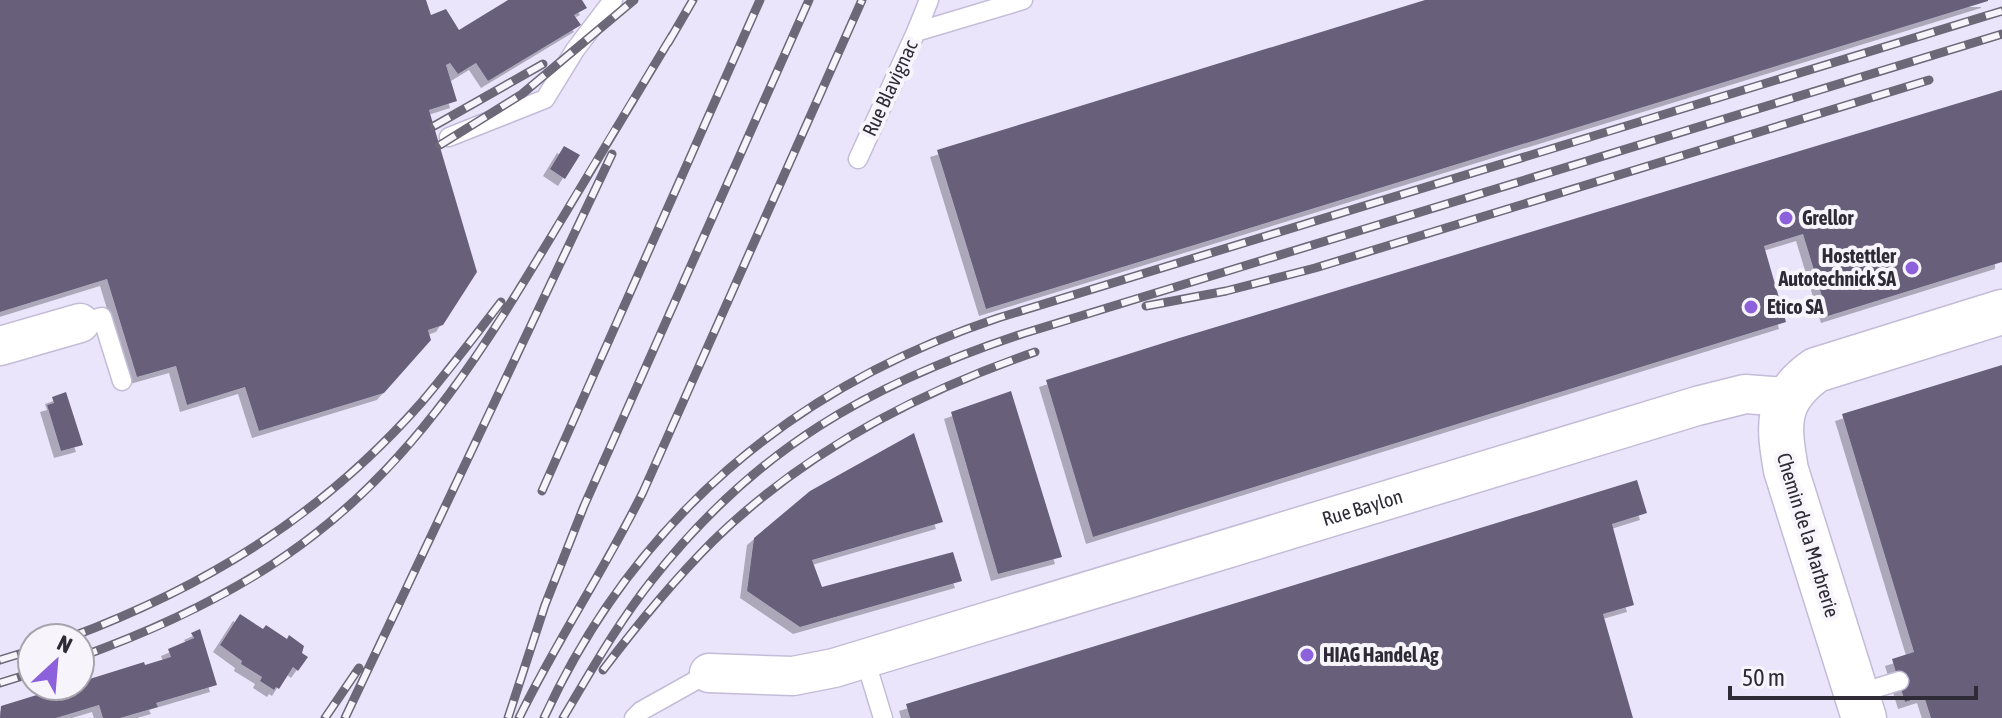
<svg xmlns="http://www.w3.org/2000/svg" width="2002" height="718" viewBox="0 0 2002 718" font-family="'Asap Condensed',sans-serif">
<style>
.building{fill:#68617a;filter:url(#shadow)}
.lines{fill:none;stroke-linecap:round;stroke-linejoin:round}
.service-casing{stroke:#c3bcd8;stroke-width:21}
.minor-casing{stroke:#c3bcd8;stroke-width:41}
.secondary-casing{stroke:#c3bcd8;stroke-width:47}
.service{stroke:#fff;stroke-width:18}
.minor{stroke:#fff;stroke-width:38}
.secondary{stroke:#fff;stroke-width:44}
.rail-casing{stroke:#6c6877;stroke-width:9}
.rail{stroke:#f7f5fb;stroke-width:6;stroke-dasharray:18;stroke-linecap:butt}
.poi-dot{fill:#8d61db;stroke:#f7f5fb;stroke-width:3}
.labels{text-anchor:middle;stroke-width:8;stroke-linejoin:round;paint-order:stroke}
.street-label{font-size:20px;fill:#2e2b36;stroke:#f7f5fb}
.poi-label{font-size:20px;font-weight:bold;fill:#2e2b36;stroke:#f7f5fb;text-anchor:start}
</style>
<defs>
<filter id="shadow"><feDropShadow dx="-7" dy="7" stdDeviation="0" flood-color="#0004"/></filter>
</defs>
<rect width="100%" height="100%" fill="#ebe5fc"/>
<path class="building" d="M 0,0 L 426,0 L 431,15 L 446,9 L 459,30 L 508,0 L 582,0 L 587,8 L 574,15 L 581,25 L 488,81 L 476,63 L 458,74 L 450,63 L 446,65 L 457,101 L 429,110 L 477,272 L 443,325 L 428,330 L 431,340 L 384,393 L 259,431 L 245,387 L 187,405 L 176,366 L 137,377 L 107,279 L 0,312 Z
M 1425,0 L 1988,0 L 1988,1 L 986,309 L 937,150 Z
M 2002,90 L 2002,262 L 1828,316 L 1803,234 L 1764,246 L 1786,322 L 1093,537 L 1046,380 L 1176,339 Z
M 564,146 L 580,155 L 565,179 L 550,169 Z
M 2002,365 L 2002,718 L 1931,718 L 1924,696 L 1905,702 L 1892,659 L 1914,652 L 1842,414 Z
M 1011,391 L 1062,557 L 998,574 L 951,412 Z
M 66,392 L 83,445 L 61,451 L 47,405 L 54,403 L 52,397 Z
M 914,433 L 943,522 L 812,560 L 822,587 L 953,552 L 962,581 L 800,627 L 747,591 L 754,538 L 810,491 Z
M 1637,480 L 1647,513 L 1612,524 L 1634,605 L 1603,614 L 1633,718 L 910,718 L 906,704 Z
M 240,614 L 263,629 L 266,625 L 287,639 L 289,635 L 304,646 L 302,653 L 308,657 L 298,671 L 293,667 L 279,689 L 276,687 L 274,690 L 260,681 L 262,677 L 241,664 L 242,661 L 220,645 Z
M 200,629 L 217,685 L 156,703 L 158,707 L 120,718 L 103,718 L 99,705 L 56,718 L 0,718 L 1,706 L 66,686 L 80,686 L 80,682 L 144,662 L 145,665 L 171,657 L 168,649 L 194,638 L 191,633 Z"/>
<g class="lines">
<defs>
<path id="service" d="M 916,32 L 929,0
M 449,137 L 545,99 L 575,50 L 613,0
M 858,159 L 916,32 L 1023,0
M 80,323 L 102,317 L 122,381
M 865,659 L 883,718
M 1857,694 L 1899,681
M 634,718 L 641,711 L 709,673"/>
<g id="minor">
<path d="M 0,346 L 80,323"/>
<path id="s1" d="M 709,673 L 793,676 L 834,668 L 1697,406 L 1745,394 L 1788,397"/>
</g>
<path id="secondary" d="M 1864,718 L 1786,470 C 1778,424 1775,399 1816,370 L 2002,312"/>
</defs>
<use href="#service" class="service-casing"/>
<use href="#minor" class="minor-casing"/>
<use href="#secondary" class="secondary-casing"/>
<use href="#service" class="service"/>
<use href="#minor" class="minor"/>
<use href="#secondary" class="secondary"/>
<defs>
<path id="rail" d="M 668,43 L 693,0
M 434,126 L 543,64
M 440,145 L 522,94 L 634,0
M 1146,306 L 1226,291 L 1315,268 L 1929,80
M 542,491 L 760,0
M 68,638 C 208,586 322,515 421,403 C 449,370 475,336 501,302
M 80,657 C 163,627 245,589 315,534 C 421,452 486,345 554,232 C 593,166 633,100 673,34
M 0,660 L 32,650
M 603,670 C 637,625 673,581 713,541 C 804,452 916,393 1035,352
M 0,683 L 32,673
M 325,718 L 359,668
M 345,718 L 612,154
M 508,718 L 545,605 L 584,506 L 809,0
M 519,718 C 557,640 605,569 643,492 L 862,0
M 544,718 C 635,520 792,387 998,318 L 2002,11
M 563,718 C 591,671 618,623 652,580 C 755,449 869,384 1025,333 L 2002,34"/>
</defs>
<use href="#rail" class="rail-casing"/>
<use href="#rail" class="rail"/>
</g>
<g class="poi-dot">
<circle cx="1786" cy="218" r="8"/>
<circle cx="1912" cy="268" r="8"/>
<circle cx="1751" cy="307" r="8"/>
<circle cx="1307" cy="655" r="8"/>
</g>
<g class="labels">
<g class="street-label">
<text transform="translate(890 88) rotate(-65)" y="7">Rue Blavignac</text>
<text dy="7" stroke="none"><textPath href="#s1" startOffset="678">Rue Baylon</textPath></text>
<text transform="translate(1808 535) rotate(73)" y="7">Chemin de la Marbrerie</text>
</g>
<g class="poi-label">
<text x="1802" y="225">Grellor</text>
<text x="1896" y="263" text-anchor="end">Hostettler<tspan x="1896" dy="23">Autotechnick SA</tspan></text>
<text x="1767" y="314">Etico SA</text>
<text x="1323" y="662">HIAG Handel Ag</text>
</g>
</g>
<g transform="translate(56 662) rotate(26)"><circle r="38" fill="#f7f5fb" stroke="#a7a4ac" stroke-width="2"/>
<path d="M0-6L14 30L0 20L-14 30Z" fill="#8d61db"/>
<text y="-12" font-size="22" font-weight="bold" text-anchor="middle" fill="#2e2b36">N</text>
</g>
<path d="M1730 686v12h246v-12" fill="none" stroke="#2e2b36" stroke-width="4"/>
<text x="1742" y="686" font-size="24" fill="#2e2b36" stroke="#f7f5fb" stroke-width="6" paint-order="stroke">50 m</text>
</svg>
